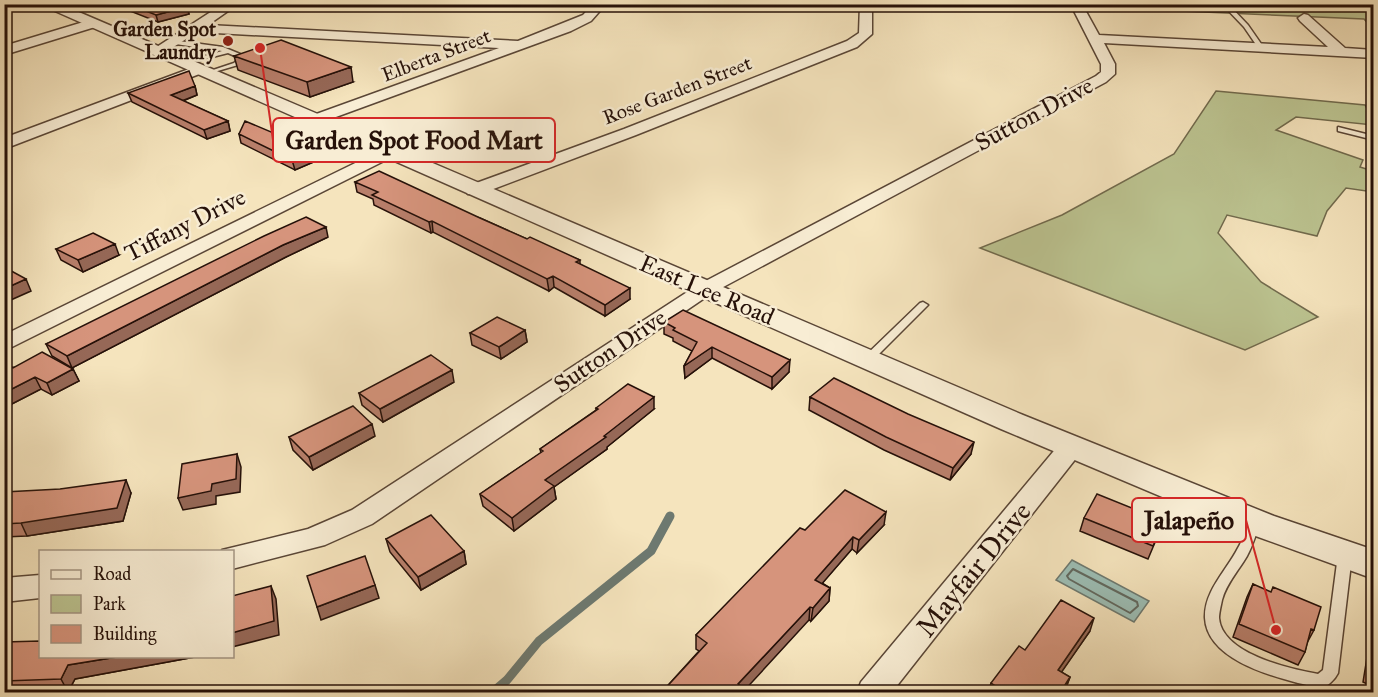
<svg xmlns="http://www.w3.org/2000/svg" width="1378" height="697" viewBox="0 0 1378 697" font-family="'IM FELL Great Primer',serif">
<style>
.green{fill:#bcc491;stroke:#716a4d;stroke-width:1.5}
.water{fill:#9cbeb5;stroke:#6d7970;stroke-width:1.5}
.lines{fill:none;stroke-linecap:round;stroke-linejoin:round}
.shore{stroke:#61685f;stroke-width:2}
.stream{stroke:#6d7970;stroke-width:9}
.service-casing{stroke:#5a4636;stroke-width:3}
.minor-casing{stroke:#5a4636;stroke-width:3}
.tertiary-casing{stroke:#5a4636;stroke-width:3}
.service{fill:#f8edd4;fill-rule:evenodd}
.minor{fill:#f8edd4;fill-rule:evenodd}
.tertiary{fill:#f8edd4;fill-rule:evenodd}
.wall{fill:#b87f6b;stroke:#261109;stroke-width:1.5}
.shaded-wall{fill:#966857;stroke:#261109;stroke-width:1.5}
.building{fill:#d6947c;stroke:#261109;stroke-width:1.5}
.poi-dot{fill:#8f2418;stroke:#f8edd4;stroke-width:2}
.labels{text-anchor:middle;stroke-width:5;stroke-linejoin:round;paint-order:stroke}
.far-poi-label{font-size:20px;font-weight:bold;fill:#261109;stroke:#f8edd4;text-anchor:end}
.far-street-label{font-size:20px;fill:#261109;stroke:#f8edd4}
.street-label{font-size:24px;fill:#261109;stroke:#f8edd4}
.near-street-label{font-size:28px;fill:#261109;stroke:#f8edd4}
.leader{fill:none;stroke:#d62828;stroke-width:2}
.callout-dot{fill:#d62828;stroke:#f8edd4;stroke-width:2}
.callout{fill:#f8edd4;stroke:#d62828;stroke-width:2}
.callout-label{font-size:26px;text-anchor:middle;font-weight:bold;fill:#261109}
</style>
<rect width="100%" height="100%" fill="#f5e4bd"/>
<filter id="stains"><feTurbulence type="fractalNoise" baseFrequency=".00333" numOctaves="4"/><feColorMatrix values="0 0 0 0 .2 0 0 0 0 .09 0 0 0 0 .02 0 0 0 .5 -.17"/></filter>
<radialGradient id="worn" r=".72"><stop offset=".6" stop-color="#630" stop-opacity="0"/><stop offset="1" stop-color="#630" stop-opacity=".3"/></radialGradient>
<path class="green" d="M 1144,5 L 1373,5 L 1373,29 L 1364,19 L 1158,10 Z
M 1216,91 L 1365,105 L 1373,120 L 1373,125 L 1296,117 L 1276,130 L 1363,160 L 1360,167 L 1373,171 L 1373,192 L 1346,188 L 1327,211 L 1317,236 L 1227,215 L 1218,233 L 1261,282 L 1318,317 L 1245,350 L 980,248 L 1062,215 L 1174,154 Z"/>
<path class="water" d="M 1072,560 L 1149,601 L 1134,622 L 1056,580 Z"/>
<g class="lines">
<path class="shore" d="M 1073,569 L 1137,602 L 1138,606 L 1130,613 L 1069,579 L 1067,576 Z"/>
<path class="stream" d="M 493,692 L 507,680 L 539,641 L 651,551 L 670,516"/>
<defs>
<path id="service" d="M 1222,4 L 1228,4 L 1248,25 L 1264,48 L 1263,49 L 1259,49 L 1244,27 Z
M 171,40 L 223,47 L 240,54 L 243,60 L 238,65 L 204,75 L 204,73 L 234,63 L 237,60 L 235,56 L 228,53 L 181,65 L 181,63 L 222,51 L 169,43 L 169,41 Z
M 1338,127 L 1374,136 L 1374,140 L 1338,131 Z
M 923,302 L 928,305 L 872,361 L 864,361 L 863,359 L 864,357 L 920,303 Z
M 1254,517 L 1259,519 L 1260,522 C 1256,534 1253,545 1247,556 C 1239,570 1226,584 1222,600 C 1221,605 1219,613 1219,618 C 1222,654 1290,669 1318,674 L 1323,670 L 1338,555 L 1340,551 L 1345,550 L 1350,551 L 1352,555 L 1338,673 C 1335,679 1328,687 1321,687 C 1314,688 1305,684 1298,683 C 1267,675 1207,658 1205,618 C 1204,591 1227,570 1238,548 C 1243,540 1245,531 1248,522 L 1249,519 Z"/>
<path id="minor" d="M 223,4 L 238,4 L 208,25 L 518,41 L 583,15 L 593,4 L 606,4 L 591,21 L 571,31 L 314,125 L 308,123 L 306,120 L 308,117 L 499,48 L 197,32 L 161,55 L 156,56 L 149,52 Z
M 860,4 L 872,4 L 872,34 L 857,47 L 636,135 L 480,194 L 468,194 L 465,190 L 468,186 L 624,129 L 847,41 L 859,33 Z
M 1067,4 L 1083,6 L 1099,35 L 1328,47 L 1300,21 L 1298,18 L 1304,14 L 1308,15 L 1345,48 L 1374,50 L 1374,58 L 1104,43 L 1115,64 L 1115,74 L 1106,82 L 712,293 L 372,524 L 325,545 L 232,569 L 232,552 L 222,550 L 308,529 L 352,510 L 698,285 L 1096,76 L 1101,72 L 1101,64 L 1074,11 Z
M 90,20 L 96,24 L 95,27 L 4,55 L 4,46 Z
M 197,66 L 204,70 L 202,73 L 4,149 L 4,138 Z
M 388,147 L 394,148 L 396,152 L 394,156 L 4,351 L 4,335 Z
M 1072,438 L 1081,440 L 1085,446 L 1081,452 L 892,692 L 857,692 L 861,682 L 1063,440 Z
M 40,575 L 40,598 L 4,602 L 4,578 Z"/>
<path id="tertiary" d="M 39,4 L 60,4 L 1023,415 L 1274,516 L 1374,550 L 1374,579 L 1250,534 L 1001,429 Z"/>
</defs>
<use href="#service" class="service-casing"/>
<use href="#minor" class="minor-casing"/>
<use href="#tertiary" class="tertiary-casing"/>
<use href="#service" class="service"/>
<use href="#minor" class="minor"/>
<use href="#tertiary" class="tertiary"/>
</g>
<path class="wall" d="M 128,4 L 187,7 L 189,14 L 158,22 L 130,11 Z
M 234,56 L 353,82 L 310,97 L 238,70 Z
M 195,86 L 197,95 L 183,101 L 228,121 L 230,131 L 207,139 L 132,102 L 128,93 Z
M 239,134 L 318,160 L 295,170 L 241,143 Z
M 355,182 L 480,218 L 527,239 L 580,260 L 580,264 L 630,299 L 605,316 L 554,287 L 549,291 L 433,232 L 431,233 L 374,205 L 373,199 L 357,192 Z
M 328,237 L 286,257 L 72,368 L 52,356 L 46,344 Z
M 56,249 L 119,255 L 83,272 L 61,260 Z
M 664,322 L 789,372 L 772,389 L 712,358 L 685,378 L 684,366 L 692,351 L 673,341 L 673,338 L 664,334 Z
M 525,330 L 527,342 L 501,359 L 472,345 L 470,333 Z
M 4,367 L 73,369 L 79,381 L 52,395 L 41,389 L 4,408 Z
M 454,382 L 383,422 L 362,405 L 359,393 Z
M 810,397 L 971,454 L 950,480 L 884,450 L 809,410 Z
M 596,408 L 654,409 L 607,447 L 607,449 L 554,487 L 556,499 L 514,531 L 483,506 L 480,494 L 541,453 L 540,449 L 596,410 Z
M 375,436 L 313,470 L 293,450 L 289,437 Z
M 4,492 L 131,493 L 123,521 L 27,536 L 4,537 Z
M 1084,518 L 1164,521 L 1148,559 L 1080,531 Z
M 884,525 L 857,553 L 852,549 L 822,583 L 830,588 L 829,601 L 811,621 L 809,620 L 661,693 L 699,651 L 696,649 L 696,635 L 805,530 Z
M 386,539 L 464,551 L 466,564 L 421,590 L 390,552 Z
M 1253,584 L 1314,630 L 1307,643 L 1305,652 L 1298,665 L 1233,637 L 1247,597 Z
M 1090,631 L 1061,672 L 1070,677 L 1064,693 L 988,693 L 991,683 Z
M 1374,633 L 1374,687 L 1363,682 L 1370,639 Z
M 4,642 L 40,657 L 195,657 L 75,679 L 68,692 L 4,693 Z"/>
<path class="shaded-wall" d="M 187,7 L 189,14 L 158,22 L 156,15 Z
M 351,67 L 353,82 L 310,97 L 307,82 Z
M 195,86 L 197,95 L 174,104 L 171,95 Z
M 228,121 L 230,131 L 207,139 L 204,130 Z
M 316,151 L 318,160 L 295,170 L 292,160 Z
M 432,221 L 433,232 L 431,233 L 429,222 Z
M 326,227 L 328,237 L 286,257 L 72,368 L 67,356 L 283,245 Z
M 115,244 L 119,255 L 83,272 L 78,260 Z
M 553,276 L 554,287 L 549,291 L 547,279 Z
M 26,279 L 31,291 L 4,303 L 4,289 Z
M 630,288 L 630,299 L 605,316 L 605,305 Z
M 525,330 L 527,342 L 501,359 L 499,347 Z
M 712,347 L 712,358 L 685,378 L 684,366 Z
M 790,360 L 789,372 L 772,389 L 772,377 Z
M 73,369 L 79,381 L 52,395 L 47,383 Z
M 452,370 L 454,382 L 383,422 L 380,409 Z
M 35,377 L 41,389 L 4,408 L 4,393 Z
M 654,397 L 654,409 L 607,447 L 607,449 L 554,487 L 556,499 L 514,531 L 512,518 L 545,480 Z
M 372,424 L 375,436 L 313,470 L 309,457 Z
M 974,442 L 971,454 L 950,480 L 953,468 Z
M 237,454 L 241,467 L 240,492 L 216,496 L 216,504 L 183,510 L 178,498 L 212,484 Z
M 126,480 L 131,493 L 123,521 L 27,536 L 21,523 Z
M 886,512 L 884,525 L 857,553 L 859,540 Z
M 853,537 L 852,549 L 814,593 L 815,580 Z
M 464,551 L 466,564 L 421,590 L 418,577 Z
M 375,585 L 379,598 L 321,620 L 317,607 Z
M 271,586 L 276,599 L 279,635 L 232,647 L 232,633 Z
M 830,588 L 829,601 L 811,621 L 813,608 Z
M 810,607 L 809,620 L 742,693 L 738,684 Z
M 1094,618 L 1090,631 L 1054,683 L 1058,670 Z
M 117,657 L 195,657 L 75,679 L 68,692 L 61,679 L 68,665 Z
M 1070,677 L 1064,693 L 1060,693 Z"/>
<path class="building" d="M 128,4 L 180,4 L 187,7 L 156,15 Z
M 281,40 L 351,67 L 307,82 L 234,56 Z
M 189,71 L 195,86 L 171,95 L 228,121 L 204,130 L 128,93 Z
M 245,121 L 316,151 L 292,160 L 239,134 Z
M 379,171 L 480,218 L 527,239 L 530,237 L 580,260 L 576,262 L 630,288 L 605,305 L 553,276 L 547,279 L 432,221 L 429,222 L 372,195 L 378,192 L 355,182 Z
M 306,217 L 326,227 L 283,245 L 67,356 L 46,344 L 264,236 Z
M 93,233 L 115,244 L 78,260 L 56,249 Z
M 4,267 L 26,279 L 4,289 Z
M 683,310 L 790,360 L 772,377 L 712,347 L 684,366 L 697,342 L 673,330 L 675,328 L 664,322 Z
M 497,317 L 525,330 L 499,347 L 470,333 Z
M 42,352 L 73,369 L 47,383 L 35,377 L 4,393 L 4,367 L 8,365 L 13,368 Z
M 431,355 L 452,370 L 380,409 L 359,393 Z
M 834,378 L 908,414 L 974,442 L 953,468 L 886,437 L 810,397 Z
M 628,384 L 654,397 L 604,436 L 606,437 L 545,480 L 554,486 L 512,518 L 480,494 L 543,451 L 540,449 L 598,409 L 596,408 Z
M 353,406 L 372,424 L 309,457 L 289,437 Z
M 237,454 L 236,479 L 212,484 L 211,491 L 178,498 L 182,464 Z
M 126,480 L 117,508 L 21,523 L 4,524 L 4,492 L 60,489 Z
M 845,490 L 886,512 L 859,540 L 853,537 L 815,580 L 830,588 L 813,608 L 810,607 L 738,684 L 751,693 L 661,693 L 707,643 L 696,635 L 800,528 L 805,530 Z
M 1097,494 L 1164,521 L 1153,546 L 1084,518 Z
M 431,515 L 464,551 L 418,577 L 386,539 Z
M 365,556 L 375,585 L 317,607 L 307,576 Z
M 1253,584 L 1271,592 L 1273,587 L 1321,607 L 1314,630 L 1311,629 L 1305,652 L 1239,624 Z
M 271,586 L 274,621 L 232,633 L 232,596 Z
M 1061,600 L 1094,618 L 1058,670 L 1070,677 L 1060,693 L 997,693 L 1000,689 L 991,683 L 1019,646 L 1025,650 Z
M 40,641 L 40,657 L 117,657 L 68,665 L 61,679 L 4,681 L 4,642 Z"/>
<circle class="poi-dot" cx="228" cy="41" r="6"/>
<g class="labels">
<g class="far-poi-label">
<text x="216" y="36">Garden Spot<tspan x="216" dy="23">Laundry</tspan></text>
</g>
<g class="far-street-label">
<text transform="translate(436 55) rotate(-21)" y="7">Elberta Street</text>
<text transform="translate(677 90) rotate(-21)" y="7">Rose Garden Street</text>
</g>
<g class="street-label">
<text transform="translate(1034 114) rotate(-28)" y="8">Sutton Drive</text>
<text transform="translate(185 225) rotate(-27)" y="8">Tiffany Drive</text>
<text transform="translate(707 290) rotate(23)" y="8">East Lee Road</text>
<text transform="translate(610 351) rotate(-34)" y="8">Sutton Drive</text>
</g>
<g class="near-street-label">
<text transform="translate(973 569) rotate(-51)" y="10">Mayfair Drive</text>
</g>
</g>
<path class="leader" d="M260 48L273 140M1276 630L1246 520"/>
<g class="callout-dot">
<circle cx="260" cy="48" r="6"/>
<circle cx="1276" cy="630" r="6"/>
</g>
<g class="callout">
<rect x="273" y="118" width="282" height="44" rx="6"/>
<rect x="1132" y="498" width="114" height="44" rx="6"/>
</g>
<g class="callout-label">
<text x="414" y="149">Garden Spot Food Mart</text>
<text x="1189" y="529">Jalapeño</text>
</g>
<rect width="1378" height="697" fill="none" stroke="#f5e4bd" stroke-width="24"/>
<rect x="6" y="6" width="1366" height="685" fill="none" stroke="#261109" stroke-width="3"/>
<rect x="12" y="12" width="1354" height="673" fill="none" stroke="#261109" stroke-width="1.5"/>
<rect x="39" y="550" width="195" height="108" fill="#f8edd4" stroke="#a49583" stroke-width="1.5"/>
<rect x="51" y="570" width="30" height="9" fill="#f8edd4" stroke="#a49583" stroke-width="1.5"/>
<text x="93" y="580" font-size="18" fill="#261109">Road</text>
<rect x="51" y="595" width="30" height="18" fill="#bcc491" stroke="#a49583" stroke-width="1.5"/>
<text x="93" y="610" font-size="18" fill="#261109">Park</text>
<rect x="51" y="625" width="30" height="18" fill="#d6947c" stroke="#a49583" stroke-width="1.5"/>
<text x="93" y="640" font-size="18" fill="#261109">Building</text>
<rect width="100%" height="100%" filter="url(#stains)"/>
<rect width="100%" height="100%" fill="url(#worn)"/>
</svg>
